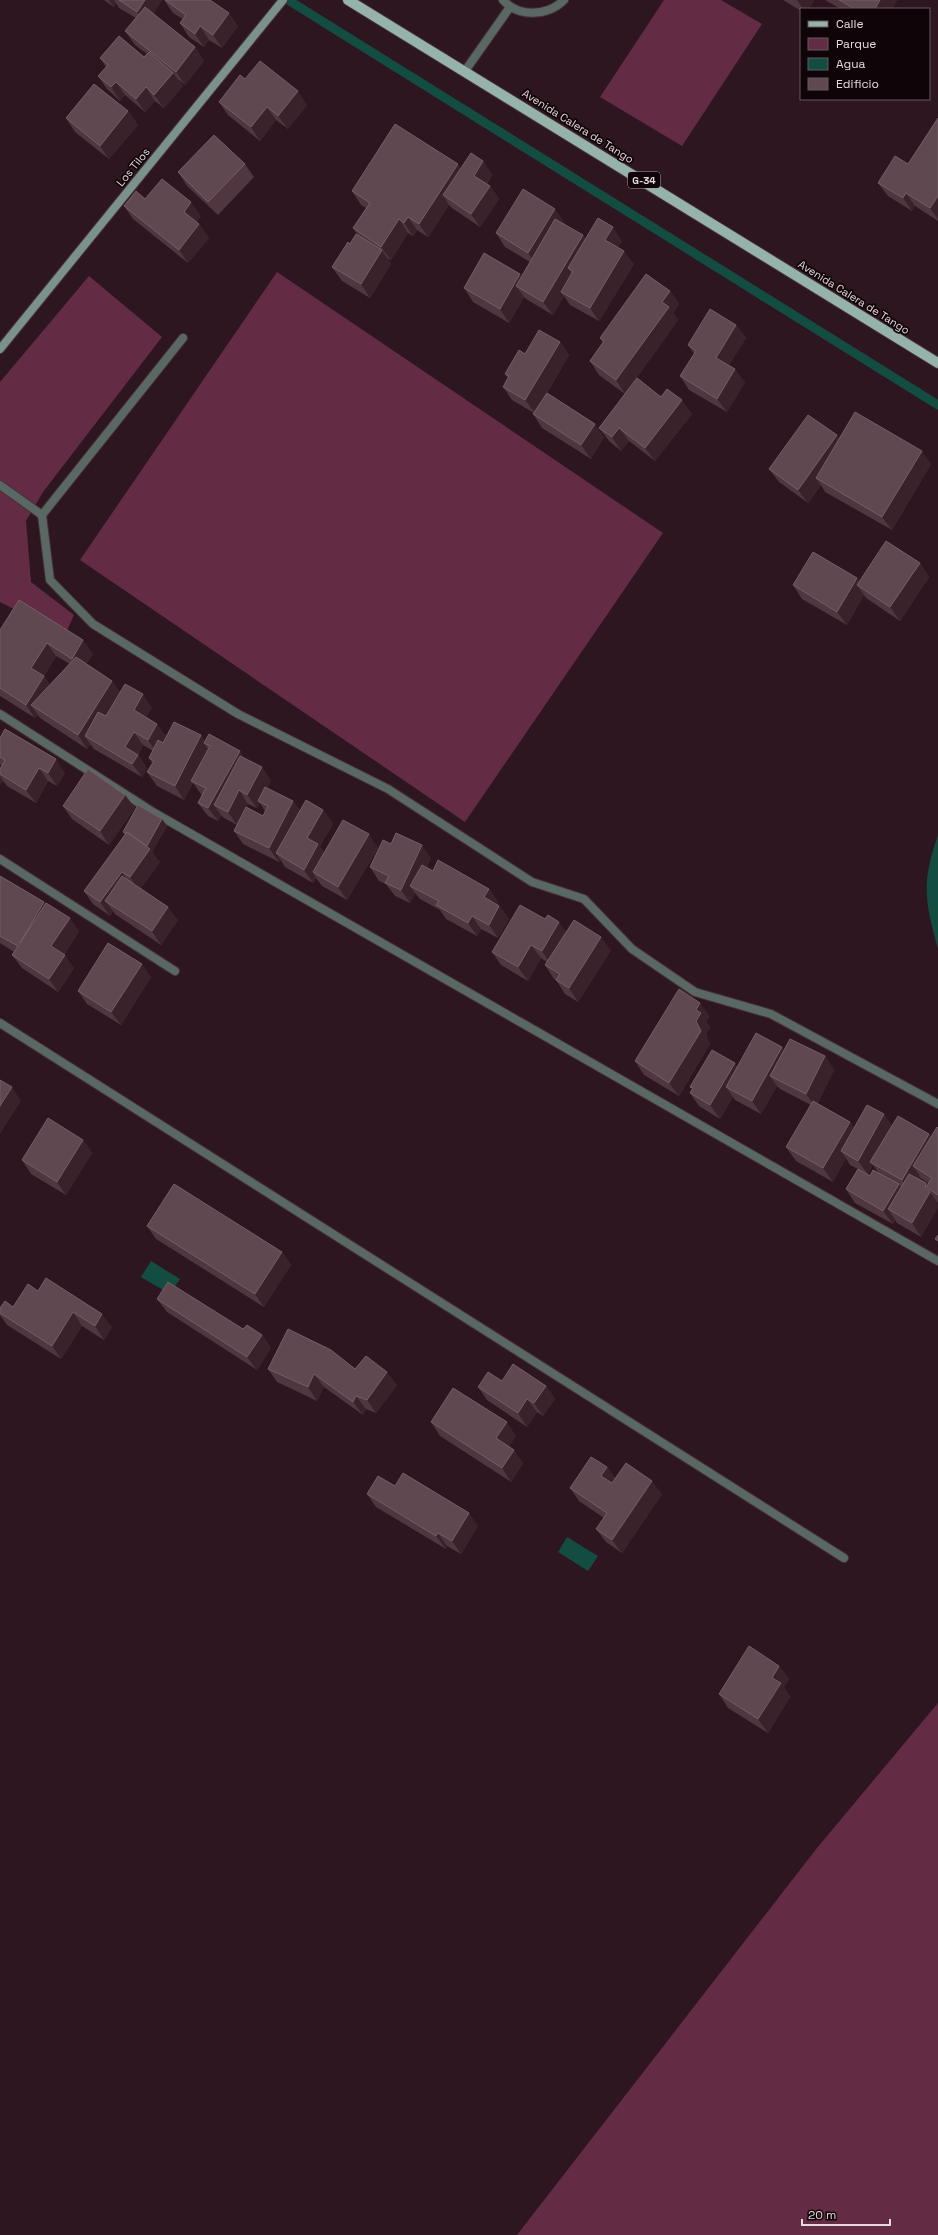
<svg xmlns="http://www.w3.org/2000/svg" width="938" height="2235" viewBox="0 0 938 2235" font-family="'Space Grotesk',sans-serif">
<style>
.green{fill:#632c44}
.water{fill:#134c41}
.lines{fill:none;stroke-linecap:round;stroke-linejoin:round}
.stream{stroke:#134c41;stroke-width:9}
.lane-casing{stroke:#47313a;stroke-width:10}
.street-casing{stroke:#47313a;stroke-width:10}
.secondary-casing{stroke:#47313a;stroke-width:10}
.primary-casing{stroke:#47313a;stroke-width:12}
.lane{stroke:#5a6864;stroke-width:8}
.street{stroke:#5a6864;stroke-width:8}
.secondary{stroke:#7b928c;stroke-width:8}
.primary{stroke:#95b3ab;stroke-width:10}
.wall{fill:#4f363f;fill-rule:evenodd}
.shaded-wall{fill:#3a222b}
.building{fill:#5f4850;stroke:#755e66}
.labels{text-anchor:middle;stroke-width:3.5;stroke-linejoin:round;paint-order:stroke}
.shield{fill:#0f0509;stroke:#a8999e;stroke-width:1}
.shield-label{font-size:10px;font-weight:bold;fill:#e9d8de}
.street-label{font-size:11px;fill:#e9d8de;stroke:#0f0509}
</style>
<rect width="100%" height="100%" fill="#2d161f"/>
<path class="green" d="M 664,0 L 721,0 L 762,24 L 682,146 L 600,97 Z
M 277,272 L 663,533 L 465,822 L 80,560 Z
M 89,276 L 162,337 L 43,492 L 26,521 L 31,582 L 74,615 L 65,635 L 0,602 L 0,382 Z
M 938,1703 L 938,2235 L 517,2235 L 817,1848 Z"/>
<path class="water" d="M 938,835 L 938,949 C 925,902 921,883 938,835 Z
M 151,1261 L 180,1279 L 170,1294 L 141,1277 Z
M 567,1537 L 598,1556 L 588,1571 L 558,1552 Z"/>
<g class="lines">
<path class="stream" d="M 288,0 L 938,405"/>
<defs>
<path id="lane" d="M 503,0 C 519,18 548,16 564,0
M 465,71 L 510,7
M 42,515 L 183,338"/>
<path id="street" d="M 0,485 L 42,515 L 50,580 L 93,624 L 238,714 L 388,789 L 532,882 L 584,899 L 632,949 L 695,992 L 771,1014 L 938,1104
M 0,714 L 153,812 L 938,1261
M 0,859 L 175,971
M 0,1023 L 844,1558"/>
<path id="secondary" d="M 0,349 L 283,0"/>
<path id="primary" d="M 348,0 L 938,363"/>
</defs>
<use href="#lane" class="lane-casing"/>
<use href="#street" class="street-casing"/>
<use href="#secondary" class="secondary-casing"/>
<use href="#primary" class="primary-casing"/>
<use href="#lane" class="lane"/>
<use href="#street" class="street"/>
<use href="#secondary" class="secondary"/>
<use href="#primary" class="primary"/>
</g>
<path class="wall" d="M 104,0 L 162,0 L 153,14 L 195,47 L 204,61 L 185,85 L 178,79 L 183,86 L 164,108 L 155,101 L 145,112 L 125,95 L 120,101 L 107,89 L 98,76 L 106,67 L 100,58 L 144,57 L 147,54 L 135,45 L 125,31 L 136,18 L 119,8 L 116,3 L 114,7 Z
M 164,0 L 238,26 L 222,48 L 209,40 L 204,47 L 189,37 L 180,23 L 183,19 L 173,13 Z
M 783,0 L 814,0 L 809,9 L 801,9 L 801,11 Z
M 825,0 L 897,0 L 892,9 L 841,9 Z
M 245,79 L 307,105 L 288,129 L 276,120 L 260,141 L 228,115 L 219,102 Z
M 128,111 L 138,125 L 109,159 L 75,132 L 66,118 Z
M 938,118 L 938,221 L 915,206 L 912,211 L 888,196 L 878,183 L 908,164 Z
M 483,161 L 492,175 L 487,184 L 490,186 L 499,199 L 480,227 L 452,208 L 449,205 L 428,237 L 417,230 L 413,236 L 408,233 L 391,260 L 387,258 L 391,264 L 370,298 L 342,281 L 332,267 L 350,244 L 358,235 L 353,228 L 366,208 L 361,205 L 352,191 L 461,168 Z
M 245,164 L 254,177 L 218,215 L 187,186 L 178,172 Z
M 145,199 L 201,216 L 196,222 L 199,224 L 209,238 L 188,263 L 133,219 L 124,206 Z
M 565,223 L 564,224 L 585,239 L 622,241 L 618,247 L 634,264 L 599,321 L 570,305 L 564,296 L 553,315 L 526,299 L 524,297 L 509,323 L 473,302 L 464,288 L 520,274 L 522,276 L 530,262 L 505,247 L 496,233 Z
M 670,291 L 679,304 L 673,313 L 678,320 L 625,394 L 599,375 L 590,361 L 603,343 L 600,338 Z
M 736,325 L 746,338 L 729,365 L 745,382 L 727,412 L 689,390 L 680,376 L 694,354 L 688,345 Z
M 560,342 L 569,355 L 547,393 L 604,437 L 591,459 L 542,428 L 533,414 L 534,413 L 512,400 L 503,387 L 508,378 L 505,374 L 525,354 Z
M 661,397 L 692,414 L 655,461 L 629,441 L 621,451 L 609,441 L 599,428 Z
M 840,439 L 931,464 L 892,530 L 825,492 L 821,485 L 808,503 L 779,482 L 769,469 Z
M 920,563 L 929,577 L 900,621 L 866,598 L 864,595 L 847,625 L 802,599 L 793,585 L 857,578 L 859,581 Z
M 0,630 L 93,654 L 86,664 L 120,692 L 152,708 L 146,717 L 157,724 L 166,737 L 205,741 L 245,759 L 262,767 L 271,781 L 267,788 L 293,801 L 300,811 L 323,810 L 333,824 L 320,846 L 324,853 L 378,848 L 347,900 L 322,886 L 316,878 L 313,883 L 285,867 L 280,859 L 279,862 L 243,844 L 234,831 L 237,825 L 224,818 L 221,815 L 218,821 L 208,816 L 198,803 L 202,795 L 201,794 L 193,783 L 184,800 L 157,786 L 147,772 L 152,763 L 149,758 L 153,751 L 143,745 L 138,755 L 147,768 L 142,777 L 94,749 L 90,744 L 87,749 L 40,718 L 38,715 L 35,718 L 0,696 ZM 56,656 L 70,664 L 50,685 L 44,676 ZM 260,803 L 265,811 L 263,816 L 246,807 L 248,804 L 257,808 Z
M 0,738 L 65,773 L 57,786 L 48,781 L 36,803 L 7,786 L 3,781 L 0,785 L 0,769 L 2,766 L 0,764 Z
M 125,795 L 135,808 L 109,845 L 72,819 L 63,806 Z
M 162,819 L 167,826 L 152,852 L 160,862 L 141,888 L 178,920 L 161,945 L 115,914 L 113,911 L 110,916 L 93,904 L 84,891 L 125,835 L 123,832 Z
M 391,844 L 431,858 L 427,867 L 433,871 L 489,889 L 498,902 L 497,904 L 499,906 L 509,919 L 498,938 L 481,929 L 477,936 L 446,919 L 440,910 L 420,899 L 415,893 L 410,903 L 395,896 L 386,884 L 379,881 L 370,867 Z
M 0,876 L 44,902 L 45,904 L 79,931 L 64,955 L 74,968 L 58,992 L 22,968 L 12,955 L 14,952 L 0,943 Z
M 567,932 L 611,950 L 578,1002 L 565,994 L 556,980 L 554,979 L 545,965 L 547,962 L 541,958 L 528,981 L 501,965 L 492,952 Z
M 151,977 L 121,1025 L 87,1004 L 78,991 Z
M 710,1016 L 706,1022 L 710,1027 L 706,1034 L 710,1044 L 679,1096 L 644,1075 L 635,1061 Z
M 784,1050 L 825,1056 L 834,1070 L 817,1104 L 850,1122 L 854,1128 L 892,1125 L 931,1137 L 938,1128 L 938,1203 L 937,1202 L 938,1203 L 938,1207 L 921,1237 L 897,1223 L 895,1220 L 893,1224 L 855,1203 L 846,1189 L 858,1169 L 850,1165 L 846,1158 L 833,1182 L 796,1161 L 786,1147 L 811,1105 L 780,1089 L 777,1086 L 761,1114 L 735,1100 L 733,1097 L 720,1119 L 699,1106 L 690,1093 L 692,1089 L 690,1087 L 737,1067 ZM 873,1165 L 878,1172 L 870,1176 L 868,1174 ZM 921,1178 L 922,1179 L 928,1183 L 927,1185 L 919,1180 Z
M 83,1140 L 92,1153 L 66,1195 L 31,1174 L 22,1160 Z
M 147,1226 L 282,1252 L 291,1265 L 264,1307 L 156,1239 Z
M 38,1291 L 112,1327 L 104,1340 L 82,1326 L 61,1359 L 7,1325 L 0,1315 L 0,1308 L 13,1307 Z
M 157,1299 L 243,1329 L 262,1335 L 271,1348 L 257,1370 L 167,1312 Z
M 268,1369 L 355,1369 L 397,1385 L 376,1413 L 366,1409 L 363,1415 L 324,1387 L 317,1401 L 277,1382 Z
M 502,1381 L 546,1386 L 555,1399 L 543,1416 L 537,1412 L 527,1427 L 487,1400 L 478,1387 Z
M 431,1422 L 516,1436 L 509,1446 L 523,1463 L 511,1482 L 440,1436 Z
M 607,1467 L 615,1478 L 662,1494 L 622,1553 L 606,1542 L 596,1529 L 604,1518 L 579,1501 L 570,1488 Z
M 395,1486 L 478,1526 L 461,1554 L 447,1546 L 446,1549 L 376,1507 L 367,1494 Z
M 779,1666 L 789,1679 L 784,1687 L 790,1697 L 768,1733 L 728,1708 L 719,1694 Z"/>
<path class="shaded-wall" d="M 109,0 L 114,0 L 116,3 L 114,7 Z
M 145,0 L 162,0 L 147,25 L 137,12 Z
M 797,0 L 814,0 L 809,9 L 803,9 Z
M 880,0 L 897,0 L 892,9 L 875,9 Z
M 229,13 L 238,26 L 222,48 L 213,35 Z
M 200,26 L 209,40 L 204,47 L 195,34 Z
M 195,47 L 204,61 L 185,85 L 176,72 Z
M 173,73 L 183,86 L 164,108 L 154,95 Z
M 116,82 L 125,95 L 120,101 L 111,87 Z
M 146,87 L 155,101 L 145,112 L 136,99 Z
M 298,91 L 307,105 L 288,129 L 278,116 Z
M 267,107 L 276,120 L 260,141 L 251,127 Z
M 128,111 L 138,125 L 109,159 L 100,146 Z
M 483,161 L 492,175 L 483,189 L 474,176 Z
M 458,164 L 467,178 L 443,195 L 449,205 L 428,237 L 419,224 Z
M 490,186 L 499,199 L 480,227 L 471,214 Z
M 906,193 L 915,206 L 912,211 L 903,198 Z
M 938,196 L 938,219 L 930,208 Z
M 191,202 L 201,216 L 193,225 L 184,212 Z
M 555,209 L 565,223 L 537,266 L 528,253 Z
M 408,217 L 417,230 L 413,236 L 404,223 Z
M 399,219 L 408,233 L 391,260 L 381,247 Z
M 199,224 L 209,238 L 188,263 L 179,250 Z
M 613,227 L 622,241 L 614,253 L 605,240 Z
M 583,235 L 592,248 L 573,271 L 568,268 L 575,278 L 561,292 L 564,296 L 553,315 L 543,302 Z
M 382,250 L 391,264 L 370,298 L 361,284 Z
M 624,251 L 634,264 L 599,321 L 590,308 Z
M 520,274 L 530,287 L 516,286 L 524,297 L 509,323 L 500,309 Z
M 670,291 L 679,304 L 673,313 L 678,320 L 625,394 L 616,380 L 662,302 Z
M 736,325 L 746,338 L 725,371 L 716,358 Z
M 560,342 L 569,355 L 535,413 L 525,400 Z
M 735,369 L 745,382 L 727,412 L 717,399 Z
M 682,400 L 692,414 L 655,461 L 645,448 Z
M 595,424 L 604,437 L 591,459 L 581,445 Z
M 619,428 L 629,441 L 621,451 L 612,437 Z
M 837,435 L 847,449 L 816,478 L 821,485 L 808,503 L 798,490 Z
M 922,451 L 931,464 L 892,530 L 882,517 Z
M 920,563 L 929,577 L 900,621 L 890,607 Z
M 857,578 L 866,591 L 857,585 L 864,595 L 847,625 L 837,612 Z
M 83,640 L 93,654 L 81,672 L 72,659 Z
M 47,643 L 56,656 L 41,681 L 31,668 Z
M 44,676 L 53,689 L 31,705 L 38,715 L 35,718 L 26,705 Z
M 112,681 L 122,694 L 92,740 L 85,736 L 90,744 L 87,749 L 78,735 Z
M 143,694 L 152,708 L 143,723 L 134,710 Z
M 157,724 L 167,737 L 157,753 L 148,740 Z
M 134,732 L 143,745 L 134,760 L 125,747 Z
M 201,735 L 208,745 L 204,743 L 209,751 L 191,781 L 193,783 L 184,800 L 175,786 Z
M 240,751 L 249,764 L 214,805 L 221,815 L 218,821 L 208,808 Z
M 138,755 L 147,768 L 142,777 L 132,764 Z
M 56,759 L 65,773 L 57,786 L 48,773 Z
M 262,767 L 271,781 L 260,802 L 258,801 L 260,803 L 257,808 L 247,795 Z
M 39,768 L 48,781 L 36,803 L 26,790 Z
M 0,776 L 3,781 L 0,785 Z
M 239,790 L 248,804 L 237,825 L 228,812 Z
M 125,795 L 135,808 L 109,845 L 100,831 Z
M 293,801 L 302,815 L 276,853 L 280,859 L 279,862 L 269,848 Z
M 323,810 L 333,824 L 320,846 L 328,858 L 313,872 L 316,878 L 313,883 L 304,870 L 307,838 Z
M 162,819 L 167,826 L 152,852 L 160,862 L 139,891 L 130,877 L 150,849 L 147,846 Z
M 369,834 L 378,848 L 347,900 L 338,887 Z
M 422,845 L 431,858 L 417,889 L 410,886 L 415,893 L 410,903 L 401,890 Z
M 122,872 L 131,886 L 105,901 L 113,911 L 110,916 L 100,902 Z
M 489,889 L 498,902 L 493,910 L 484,897 Z
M 44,902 L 53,915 L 20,943 Z
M 499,906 L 509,919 L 498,938 L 489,925 Z
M 168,907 L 178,920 L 161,945 L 152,931 Z
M 472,916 L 481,929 L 477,936 L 468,923 Z
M 70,918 L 79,931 L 61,959 L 51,946 Z
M 559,922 L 569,935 L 551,965 L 542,951 Z
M 601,937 L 611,950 L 578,1002 L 569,988 Z
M 531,945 L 541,958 L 528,981 L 518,967 Z
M 65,955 L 74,968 L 58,992 L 49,979 Z
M 142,964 L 151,977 L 121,1025 L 111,1012 Z
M 700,1003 L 710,1016 L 706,1022 L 710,1027 L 706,1034 L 710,1044 L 679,1096 L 669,1083 L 696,1021 L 696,1010 Z
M 782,1047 L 791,1060 L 770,1076 L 777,1086 L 761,1114 L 752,1101 Z
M 825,1056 L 834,1070 L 815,1107 L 806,1094 Z
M 735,1063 L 744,1077 L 726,1087 L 733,1097 L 720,1119 L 710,1105 Z
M 12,1087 L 21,1101 L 0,1134 L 0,1106 Z
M 884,1114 L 893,1127 L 870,1162 L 873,1165 L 868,1174 L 858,1161 Z
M 850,1122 L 859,1136 L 841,1151 L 846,1158 L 833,1182 L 823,1168 Z
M 929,1134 L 938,1147 L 913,1166 L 921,1178 L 911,1193 L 902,1180 Z
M 83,1140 L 92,1153 L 66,1195 L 57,1182 Z
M 926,1183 L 932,1191 L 926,1187 L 929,1193 L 930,1192 L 938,1203 L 938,1207 L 921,1237 L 912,1223 Z
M 899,1184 L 908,1198 L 888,1209 L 895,1220 L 893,1224 L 883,1211 Z
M 282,1252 L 291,1265 L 264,1307 L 255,1294 Z
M 73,1312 L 82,1326 L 61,1359 L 52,1346 Z
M 102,1314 L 112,1327 L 104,1340 L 95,1326 Z
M 262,1335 L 271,1348 L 257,1370 L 247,1357 Z
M 387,1372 L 397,1385 L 376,1413 L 367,1400 Z
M 314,1374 L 324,1387 L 317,1401 L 308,1387 Z
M 546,1386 L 555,1399 L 543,1416 L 534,1403 Z
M 356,1396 L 366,1409 L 363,1415 L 353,1402 Z
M 527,1399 L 537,1412 L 527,1427 L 518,1413 Z
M 507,1422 L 516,1436 L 506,1451 L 496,1438 Z
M 514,1450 L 523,1463 L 511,1482 L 502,1468 Z
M 607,1467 L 617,1481 L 611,1490 L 601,1476 Z
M 652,1481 L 662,1494 L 622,1553 L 612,1540 Z
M 469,1513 L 478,1526 L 461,1554 L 452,1541 Z
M 438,1533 L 447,1546 L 446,1549 L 436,1536 Z
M 779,1666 L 789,1679 L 784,1687 L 790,1697 L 768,1733 L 758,1719 L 772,1678 Z"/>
<path class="building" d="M 119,0 L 145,0 L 137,12 Z
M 165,0 L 210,0 L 229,13 L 213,35 L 200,26 L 195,34 L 180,23 L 186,15 Z
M 839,0 L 880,0 L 875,9 L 855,9 Z
M 145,7 L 195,47 L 176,72 L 125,31 Z
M 119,36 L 144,57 L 149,52 L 173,73 L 154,95 L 146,87 L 136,99 L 116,82 L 111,87 L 98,76 L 108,65 L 100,58 Z
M 260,61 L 298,91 L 278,116 L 267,107 L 251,127 L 219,102 L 240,75 L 245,79 Z
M 94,84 L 128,111 L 100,146 L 66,118 Z
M 938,118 L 938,196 L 930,208 L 906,193 L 903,198 L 878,183 L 895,156 L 908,164 Z
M 395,124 L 458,164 L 419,224 L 408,217 L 404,223 L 399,219 L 381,247 L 353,228 L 370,203 L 352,191 Z
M 214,135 L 245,164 L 208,202 L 178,172 Z
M 471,153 L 483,161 L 474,176 L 490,186 L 471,214 L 443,195 Z
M 162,179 L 191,202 L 184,212 L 199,224 L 179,250 L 124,206 L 136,191 L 145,199 Z
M 523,189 L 555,209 L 528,253 L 496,233 Z
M 598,218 L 613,227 L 605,240 L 624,251 L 590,308 L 561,292 L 573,271 L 568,268 Z
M 555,219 L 583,235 L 543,302 L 516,286 Z
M 356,234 L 382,250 L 361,284 L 332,267 L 348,242 L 350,244 Z
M 484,253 L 520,274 L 500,309 L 464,288 Z
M 646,274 L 670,291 L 662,302 L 669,307 L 616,380 L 590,361 L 604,341 L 600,338 Z
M 710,309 L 736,325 L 716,358 L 735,369 L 717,399 L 680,376 L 696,351 L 688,345 Z
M 539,330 L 560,342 L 525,400 L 503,387 L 509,376 L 505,374 L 519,350 L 525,354 Z
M 637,378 L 661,397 L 667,389 L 682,400 L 645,448 L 619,428 L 612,437 L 599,428 Z
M 547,393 L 595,424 L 581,445 L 533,414 Z
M 855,412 L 922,451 L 882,517 L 816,478 Z
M 808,415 L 837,435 L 798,490 L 769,469 Z
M 886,541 L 920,563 L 890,607 L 857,585 Z
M 813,552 L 857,578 L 837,612 L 793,585 Z
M 19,600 L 83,640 L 72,659 L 47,643 L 31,668 L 44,676 L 26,705 L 0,688 L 0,630 Z
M 76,657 L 112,681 L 78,735 L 31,705 Z
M 125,684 L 143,694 L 134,710 L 157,724 L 148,740 L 134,732 L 125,747 L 138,755 L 132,764 L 85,736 L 98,712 L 106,716 Z
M 174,722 L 201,735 L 175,786 L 147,772 L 154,761 L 149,758 L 158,740 L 163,743 Z
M 5,729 L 56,759 L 48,773 L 39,768 L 26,790 L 0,774 L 0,769 L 5,760 L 0,757 L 0,738 Z
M 209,734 L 240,751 L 208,808 L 198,803 L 206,788 L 191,781 L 210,746 L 204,743 Z
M 240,756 L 262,767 L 247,795 L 239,790 L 228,812 L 214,805 Z
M 88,769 L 125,795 L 100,831 L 63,806 Z
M 265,787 L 293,801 L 269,848 L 234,831 L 246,807 L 263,816 L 268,806 L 258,801 Z
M 306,800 L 323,810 L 307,838 L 318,844 L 304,870 L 276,853 Z
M 138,805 L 162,819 L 147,846 L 141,842 L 127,832 L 126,834 L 123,832 Z
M 343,820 L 369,834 L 338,887 L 313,872 Z
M 127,832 L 150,849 L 130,877 L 122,872 L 100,902 L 84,891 Z
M 396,833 L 422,845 L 401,890 L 385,883 L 389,876 L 370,867 L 383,840 L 391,844 Z
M 438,860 L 489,889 L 484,897 L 499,906 L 489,925 L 472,916 L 468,923 L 436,905 L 439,901 L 410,886 L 422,865 L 433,871 Z
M 0,876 L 44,902 L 20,943 L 46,903 L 70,918 L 51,946 L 65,955 L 49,979 L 12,955 L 18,946 L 0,936 Z
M 122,876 L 168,907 L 152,931 L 105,901 Z
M 520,905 L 545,919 L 548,915 L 559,922 L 542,951 L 531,945 L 518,967 L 492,952 Z
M 574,920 L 601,937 L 569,988 L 556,980 L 560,974 L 545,965 Z
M 108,943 L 142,964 L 111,1012 L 78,991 Z
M 679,989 L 700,1003 L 696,1010 L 701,1013 L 696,1021 L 701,1031 L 669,1083 L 635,1061 Z
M 756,1033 L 782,1047 L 752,1101 L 726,1087 Z
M 790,1039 L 825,1056 L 806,1094 L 770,1076 Z
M 712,1050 L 735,1063 L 710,1105 L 690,1093 L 693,1088 L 690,1087 Z
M 0,1080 L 12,1087 L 0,1106 Z
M 813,1101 L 850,1122 L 823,1168 L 786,1147 Z
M 867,1105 L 884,1114 L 858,1161 L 841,1151 Z
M 898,1116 L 929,1134 L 902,1180 L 870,1162 Z
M 48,1118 L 83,1140 L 57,1182 L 22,1160 Z
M 937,1127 L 938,1128 L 938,1195 L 926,1187 L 932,1178 L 913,1166 Z
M 858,1169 L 870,1176 L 873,1170 L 899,1184 L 883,1211 L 846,1189 Z
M 909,1174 L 926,1183 L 925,1188 L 930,1192 L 912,1223 L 888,1209 Z
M 174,1184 L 282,1252 L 255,1294 L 147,1226 Z
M 938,1235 L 938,1241 L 935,1239 Z
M 46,1278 L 102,1314 L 95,1326 L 73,1312 L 52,1346 L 0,1313 L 0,1308 L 5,1301 L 13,1307 L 28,1284 L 38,1291 Z
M 168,1282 L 243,1329 L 247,1325 L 262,1335 L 247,1357 L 157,1299 Z
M 288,1329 L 331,1350 L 355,1369 L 366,1356 L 387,1372 L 367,1400 L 356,1396 L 353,1402 L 314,1374 L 308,1387 L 268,1369 Z
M 513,1364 L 546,1386 L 534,1403 L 527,1399 L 518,1413 L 478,1387 L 488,1372 L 502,1381 Z
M 453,1388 L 507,1422 L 496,1438 L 514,1450 L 502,1468 L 431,1422 Z
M 591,1457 L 607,1467 L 601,1476 L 612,1483 L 626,1463 L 652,1481 L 612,1540 L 596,1529 L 607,1513 L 570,1488 Z
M 403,1473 L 469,1513 L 452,1541 L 438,1533 L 436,1536 L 367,1494 L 378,1476 L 395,1486 Z
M 749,1646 L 779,1666 L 772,1678 L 781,1683 L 758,1719 L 719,1694 Z"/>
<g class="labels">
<rect class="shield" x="628" y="172" width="32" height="16" rx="3"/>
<g class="shield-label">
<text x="644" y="184">G-34</text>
</g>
<g class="street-label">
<text transform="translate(578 126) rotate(32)" y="4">Avenida Calera de Tango</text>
<text transform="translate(133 167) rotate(-51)" y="4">Los Tilos</text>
<text transform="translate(854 297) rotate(32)" y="4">Avenida Calera de Tango</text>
</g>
</g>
<rect x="800" y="8" width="130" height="92" fill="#0f0509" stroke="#66595e"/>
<rect x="808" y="21" width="20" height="6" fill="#95b3ab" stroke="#66595e"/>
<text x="836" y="28" font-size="12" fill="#e9d8de">Calle</text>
<rect x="808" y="38" width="20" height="12" fill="#632c44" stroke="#66595e"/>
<text x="836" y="48" font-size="12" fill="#e9d8de">Parque</text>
<rect x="808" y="58" width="20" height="12" fill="#134c41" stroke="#66595e"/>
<text x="836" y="68" font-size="12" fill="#e9d8de">Agua</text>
<rect x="808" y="78" width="20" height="12" fill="#5f4850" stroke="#66595e"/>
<text x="836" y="88" font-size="12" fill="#e9d8de">Edificio</text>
<path d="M802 2219v6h88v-6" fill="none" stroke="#e9d8de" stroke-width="2"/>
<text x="808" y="2219" font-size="12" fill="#e9d8de" stroke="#0f0509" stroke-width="3" paint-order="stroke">20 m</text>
</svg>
